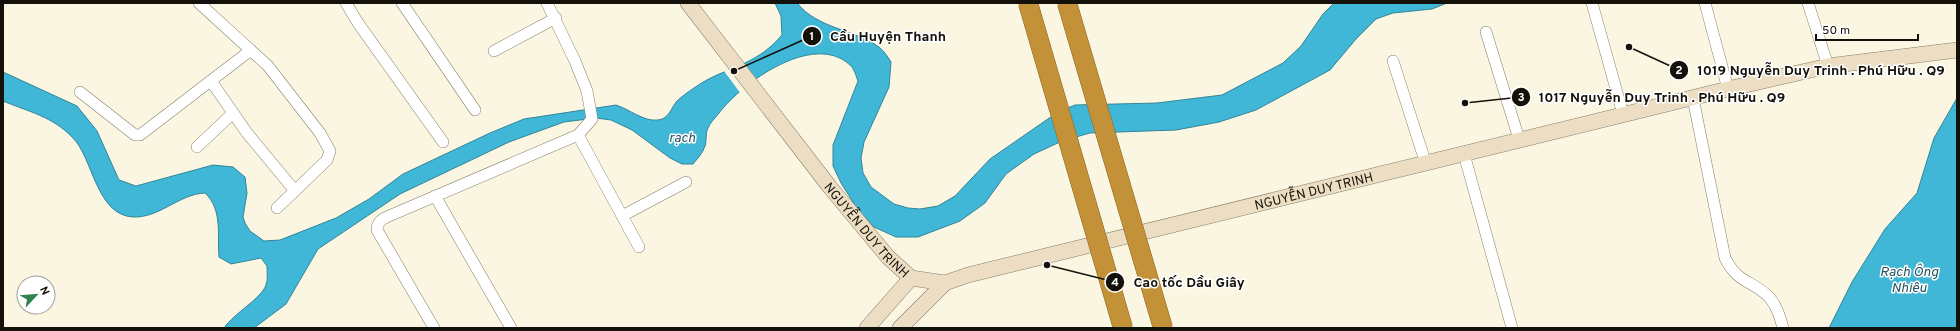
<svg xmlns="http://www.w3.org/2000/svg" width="1960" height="331" viewBox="0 0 1960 331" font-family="Overpass,sans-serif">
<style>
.water{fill:#40b7d6;stroke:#328599}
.pier{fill:#fbf6e1}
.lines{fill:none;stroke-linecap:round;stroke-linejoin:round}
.street-casing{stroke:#837f6c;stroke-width:12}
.secondary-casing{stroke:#837f6c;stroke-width:16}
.street{stroke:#fff;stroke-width:11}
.secondary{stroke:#eddec3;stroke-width:15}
.highway-bridge-casing{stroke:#856427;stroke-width:20;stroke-linecap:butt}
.highway-bridge{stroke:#c39137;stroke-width:19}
.labels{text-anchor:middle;stroke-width:3;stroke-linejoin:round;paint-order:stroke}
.street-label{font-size:13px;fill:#13110a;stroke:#fff}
.water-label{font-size:14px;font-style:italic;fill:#235462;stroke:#fff}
.leader{fill:none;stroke:#13110a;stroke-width:1.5}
.callout-dot{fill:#13110a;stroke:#fff;stroke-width:1.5}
.mark-label{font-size:12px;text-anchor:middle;font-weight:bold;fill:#fff}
.callout-label{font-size:14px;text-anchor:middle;font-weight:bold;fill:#13110a;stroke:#fff;stroke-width:3;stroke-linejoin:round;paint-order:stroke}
</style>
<rect width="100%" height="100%" fill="#fbf6e1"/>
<path class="water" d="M 775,3 L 797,3 C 818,29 854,29 879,47 C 884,51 888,57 891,62 L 889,87 L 864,142 L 861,158 L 863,173 L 871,187 L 894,204 L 908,208 L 920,209 L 938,206 L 955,196 L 990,159 L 1058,112 L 1075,105 L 1157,103 L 1222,95 L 1283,63 L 1301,46 L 1323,14 L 1334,3 L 1447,3 L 1432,9 L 1393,13 L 1376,19 L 1356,39 L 1330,70 L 1256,110 L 1219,122 L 1176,130 L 1090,133 L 1062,141 L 1034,154 L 1006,174 L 985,203 L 960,221 L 918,237 L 896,237 L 874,227 L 858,210 L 841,183 L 833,166 L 833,145 L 858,81 C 856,76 854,68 850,65 C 813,31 742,83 719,113 C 715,118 710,123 708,128 C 705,134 707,141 705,146 C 703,153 697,159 693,164 L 682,164 L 670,158 L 632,130 L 611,120 L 596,118 L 564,122 L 509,142 L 400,194 L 318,249 L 286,304 L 254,328 L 224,328 C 234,313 261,299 266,285 C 268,280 267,271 267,266 L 261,258 L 231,264 L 219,257 C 217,235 223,210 205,193 C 179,194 160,218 133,217 C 96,215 93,158 73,138 C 52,116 29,112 3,101 L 3,72 L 77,106 L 97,131 L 119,180 L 136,186 L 213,165 L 233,167 L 245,177 L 247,193 L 243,217 L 245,223 L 250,231 L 264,241 L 280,240 L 336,218 L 369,199 L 403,174 L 490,133 L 524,119 L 616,105 C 629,109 644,122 658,120 C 669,119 671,108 677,101 C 681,97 688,92 694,88 C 725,66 754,68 782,35 L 781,16 Z
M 1957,98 L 1957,328 L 1829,328 L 1852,282 L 1885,229 L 1917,193 L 1934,138 Z"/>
<path class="pier" d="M 740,65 L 754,83 L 741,94 L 724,71 Z"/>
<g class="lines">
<defs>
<path id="street" d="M 199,3 L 268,66 L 320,133 L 330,151 L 327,160 L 277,208
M 346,3 L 358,23 L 443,142
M 402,3 L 475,110
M 547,3 L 575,61 L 587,91 L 592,119 L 578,135 L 639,247
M 1592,3 L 1623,114
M 1705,3 L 1728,89
M 1808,3 L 1828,66
M 1486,32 L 1519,139
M 494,51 L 556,18
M 1393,61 L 1426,164
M 211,81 L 247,133 L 295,191
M 80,92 L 135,135 L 140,135 L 251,50
M 1693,98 L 1725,258 C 1739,285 1751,279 1769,297 C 1777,306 1780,317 1783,328
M 197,147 L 233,113
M 1464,154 L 1512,328
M 435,196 L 511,328
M 622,216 L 686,182
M 434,328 L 377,230 C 377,222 382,219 389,216 L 578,135"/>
<g id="secondary">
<path id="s1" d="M 688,3 L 829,186 L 888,257 L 911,278 L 945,283 L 968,275 L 1728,89 L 1828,66 L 1957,50"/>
<path d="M 867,328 L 911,278"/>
<path d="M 900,328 L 945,283"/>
</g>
</defs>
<use href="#street" class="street-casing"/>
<use href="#secondary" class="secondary-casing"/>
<use href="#street" class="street"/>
<use href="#secondary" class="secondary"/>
<defs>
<path id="highway-bridge" d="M 1028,3 L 1123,328
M 1067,3 L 1163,328"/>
</defs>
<use href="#highway-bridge" class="highway-bridge-casing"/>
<use href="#highway-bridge" class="highway-bridge"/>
</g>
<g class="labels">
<g class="street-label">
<text dy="5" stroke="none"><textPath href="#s1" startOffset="769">NGUYỄN DUY TRINH</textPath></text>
<text dy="5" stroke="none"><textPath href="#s1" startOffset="289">NGUYỄN DUY TRINH</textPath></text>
</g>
<g class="water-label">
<text x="682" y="142">rạch</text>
<text x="1909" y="276">Rạch Ông<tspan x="1909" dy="16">Nhiêu</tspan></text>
</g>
</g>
<path class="leader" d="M734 71L812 36M1629 47L1679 70M1465 103L1521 97M1047 265L1115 282"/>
<g class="callout-dot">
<circle cx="734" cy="71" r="4"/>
<circle cx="1629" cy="47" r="4"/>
<circle cx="1465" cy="103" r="4"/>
<circle cx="1047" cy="265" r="4"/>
<circle cx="812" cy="36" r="10"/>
<circle cx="1679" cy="70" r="10"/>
<circle cx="1521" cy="97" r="10"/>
<circle cx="1115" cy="282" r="10"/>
</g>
<g class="mark-label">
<text x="812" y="40">1</text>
<text x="1679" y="74">2</text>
<text x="1521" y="101">3</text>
<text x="1115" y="286">4</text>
</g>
<g class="callout-label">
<text x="888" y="41">Cầu Huyện Thanh</text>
<text x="1821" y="75">1019 Nguyễn Duy Trinh . Phú Hữu . Q9</text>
<text x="1662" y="102">1017 Nguyễn Duy Trinh . Phú Hữu . Q9</text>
<text x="1189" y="287">Cao tốc Dầu Giây</text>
</g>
<rect width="1960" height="331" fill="none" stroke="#13110a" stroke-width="8"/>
<g transform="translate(36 295) rotate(64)"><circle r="19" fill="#ffffff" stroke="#a1a09d"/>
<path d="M0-3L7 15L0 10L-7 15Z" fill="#328151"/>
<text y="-6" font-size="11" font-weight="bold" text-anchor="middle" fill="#13110a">N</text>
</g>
<path d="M1816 34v6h102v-6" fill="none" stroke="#13110a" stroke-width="2"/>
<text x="1822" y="34" font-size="12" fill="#13110a" stroke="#ffffff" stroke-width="3" paint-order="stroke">50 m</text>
</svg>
